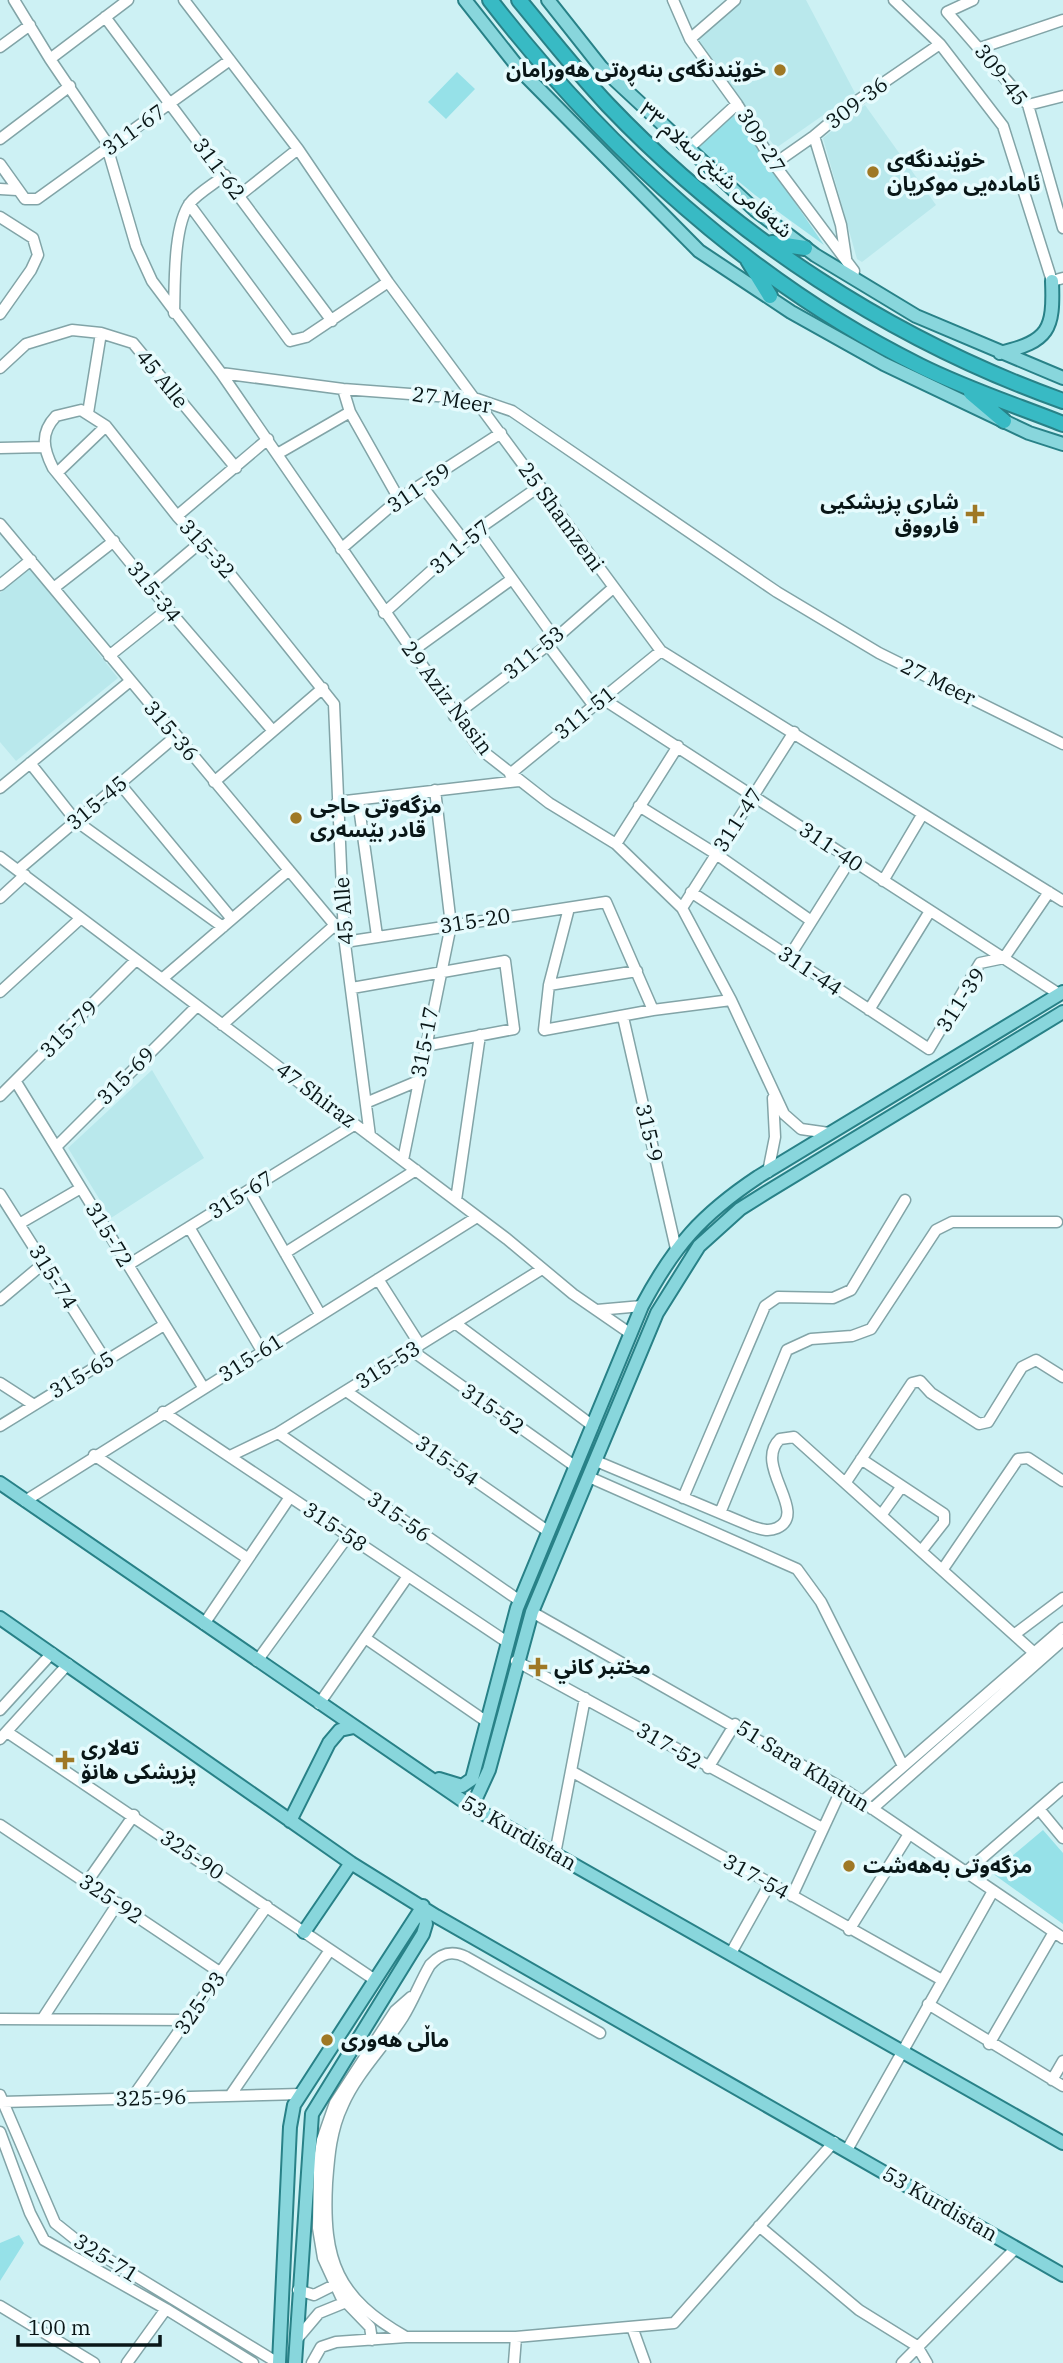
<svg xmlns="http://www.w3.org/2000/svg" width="1063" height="2363" viewBox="0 0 1063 2363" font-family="'IBM Plex Serif','Noto Sans Arabic',serif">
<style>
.built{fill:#b9e8ec}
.green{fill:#96e1e8}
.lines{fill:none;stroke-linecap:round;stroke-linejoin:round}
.minor-casing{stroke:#82a4a7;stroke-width:13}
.major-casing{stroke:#288187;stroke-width:16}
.highway-casing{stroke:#288187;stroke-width:18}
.minor{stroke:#fff;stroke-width:10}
.major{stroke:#88d6dc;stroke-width:12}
.highway{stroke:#38bac4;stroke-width:14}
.poi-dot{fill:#9f7825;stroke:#e6fbfd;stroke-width:2.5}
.labels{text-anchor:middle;stroke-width:7;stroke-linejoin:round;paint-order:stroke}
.poi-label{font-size:21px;font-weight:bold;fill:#091617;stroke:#e6fbfd;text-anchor:start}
.street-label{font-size:21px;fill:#091617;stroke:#e6fbfd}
</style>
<rect width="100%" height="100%" fill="#cdf1f4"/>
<path class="built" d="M 739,0 L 806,0 L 855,93 L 776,148 L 698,44 L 699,38 Z
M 865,105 L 936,205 L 862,262 L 857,259 L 823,138 Z
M 30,568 L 118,678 L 16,761 L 0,742 L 0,593 Z
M 152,1070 L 204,1158 L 111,1218 L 68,1148 Z"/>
<path class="green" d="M 457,72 L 475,89 L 446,119 L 428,102 Z
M 735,115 L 824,245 L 755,195 L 692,143 Z
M 1043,1830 L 1063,1853 L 1063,1924 L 992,1873 Z
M 19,2235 L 24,2243 L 0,2281 L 0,2243 Z"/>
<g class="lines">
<defs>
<path id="minor" d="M 14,0 L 50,59 L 105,140 L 136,246 L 152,281 L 221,373 L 343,389 L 477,399 L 512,411 L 777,592 L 879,653 L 1063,744
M 184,0 L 298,149 L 388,282 L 661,651 L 1063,901
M 673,0 L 690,39 L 737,104 L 774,164 L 854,271 L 853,277
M 894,0 L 940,44 L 1003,126 L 1052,281 L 1063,278
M 973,0 L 947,12 L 1028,105 L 1063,228
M 105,17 L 332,321
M 690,39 L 735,0
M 0,47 L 30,25
M 980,48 L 1063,20
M 50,59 L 128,0
M 1028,105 L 1063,96
M 814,136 L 841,225 L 846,258
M 0,139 L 70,86
M 688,149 L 737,104
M 0,164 L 25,199 L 37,199 L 230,60
M 774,164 L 814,136 L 851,105 L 940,44
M 0,189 L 17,190
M 240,195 L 298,149
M 189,204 L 290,341 L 306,337 L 388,282
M 0,217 L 33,238 L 38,255 L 31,270 L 0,314
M 174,313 C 175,285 173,226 190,203 C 198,193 214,184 225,175
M 0,368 L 26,344 L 72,330 L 101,333 L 133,343 L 236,468
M 221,373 L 480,749 L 549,803 L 616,844 L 682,908 L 731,1000 L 784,1114 L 801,1129 L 829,1133
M 343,389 L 350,412 L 399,499
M 88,413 L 101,333
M 0,448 L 45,447
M 279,453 L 350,412
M 57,473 L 106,426
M 422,486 L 465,542
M 177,516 L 268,439
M 0,524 L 344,936
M 477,530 L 554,637
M 341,549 L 399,499 L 501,433
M 0,585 L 31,560
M 149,586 L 201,542
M 55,587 L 114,541
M 384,613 L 477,530 L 540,486
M 548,645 L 594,706
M 411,652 L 512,579
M 109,656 L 168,609
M 603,699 L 1059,994
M 454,716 L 548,645 L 613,588
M 273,731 L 168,609 L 53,468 C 43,448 40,433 56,416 L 81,410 L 106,426 L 177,516 L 227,570 L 334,704 L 344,936 L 370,1136
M 30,763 L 76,821 L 223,927
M 510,774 L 661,651
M 214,782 L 323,688
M 120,784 L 232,919
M 0,788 L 129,682
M 358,800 L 377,936
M 337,802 L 519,781
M 639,806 L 716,854 L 810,920
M 616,844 L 678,746
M 0,857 L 507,1239 L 573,1294 L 631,1334
M 18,870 L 176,736
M 883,881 L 922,815
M 691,892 L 929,1049 L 980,963 L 1004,958 L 1049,892
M 0,898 L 25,875
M 569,908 L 549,985 L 544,1030 L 653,1010 L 731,1000
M 682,908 L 794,732
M 345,942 L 606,902 L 653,1010
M 789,957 L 850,860
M 162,979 L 289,870
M 549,985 L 637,971
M 352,988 L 505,961 L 514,1029 L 425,1046
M 0,992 L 81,918
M 869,1010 L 930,911
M 623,1017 L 676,1249
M 222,1025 L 335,925
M 16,1082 L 203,1387
M 0,1096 L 136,960
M 368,1102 L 418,1081
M 56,1147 L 197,1006
M 403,1160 L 451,925 L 435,790
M 768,1172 L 775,1137 L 773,1098
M 249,1190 L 320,1314
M 0,1194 L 106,1361
M 456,1200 L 480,1035
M 19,1224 L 81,1188
M 189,1227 L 262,1351
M 285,1253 L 416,1170
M 128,1265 L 354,1125
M 378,1279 L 420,1345
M 0,1300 L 44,1263
M 597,1310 L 642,1306
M 455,1323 L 593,1426
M 411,1350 L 576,1467
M 0,1383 L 34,1405
M 346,1391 L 549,1532
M 163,1412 L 507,1642
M 0,1426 L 164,1325
M 278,1433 L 520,1601
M 94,1455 L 247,1558
M 230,1456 L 278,1433 L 542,1269
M 861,1459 L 944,1514 L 944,1522 L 922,1550
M 596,1461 L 751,1526 C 760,1529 768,1532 777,1528 C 810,1513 752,1465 780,1439 L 794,1437 L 1041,1659
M 589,1477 L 797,1569 L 821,1602 L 903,1766
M 846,1482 L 912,1383 L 920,1381 L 931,1393 L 979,1424 L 988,1422 L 1022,1367 L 1036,1360 L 1063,1377
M 683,1498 L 765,1306 L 778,1297 L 833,1298 L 851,1290 L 905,1200
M 25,1501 L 477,1217
M 720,1513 L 787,1350 L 811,1339 L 852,1336 L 871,1329 L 936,1230 L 952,1222 L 1057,1222
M 882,1514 L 902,1486
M 943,1569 L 1018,1459 L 1028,1458 L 1063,1481
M 532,1612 L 842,1788 L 1063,1938
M 204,1624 L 290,1497
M 1015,1634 L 1063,1598
M 365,1638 L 487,1722
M 257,1661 L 348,1536
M 516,1661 L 822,1828
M 319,1704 L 408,1576
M 0,1710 L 52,1653
M 7,1732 L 375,1980
M 0,1739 L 68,1664
M 708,1768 L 735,1724
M 571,1771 L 942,1980
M 862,1802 L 1063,1628
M 872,1809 L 1063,1640
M 1039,1809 L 1063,1838
M 0,1825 L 221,1973
M 555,1854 L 585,1698
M 966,1872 L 1063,1788
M 87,1882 L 134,1815
M 792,1896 L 842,1788
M 849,1930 L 909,1834
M 731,1953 L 769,1885
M 928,2004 L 1063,2086
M 43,2018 L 118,1903
M 0,2019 L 189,2020
M 989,2044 L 1054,1932
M 1052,2080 L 1063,2061
M 0,2095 L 55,2223 L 75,2239 L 278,2363
M 230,2096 L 330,1950
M 132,2098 L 267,1906
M 2,2102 L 301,2094
M 0,2132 L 30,2213 L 44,2240 L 166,2309 L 253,2363
M 847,2150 L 993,1891
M 759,2226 L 859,2310 L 917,2346 L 927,2363
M 298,2290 L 314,2295 L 338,2283
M 0,2306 L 94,2363
M 632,2327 L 645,2363
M 406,2337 C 337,2298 323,2261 327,2183 C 329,2156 331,2130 343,2105 C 357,2073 384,2047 403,2017 C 413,2001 420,1982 430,1965 C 441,1953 452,1950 466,1957 L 600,2033
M 297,2339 L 319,2313 L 351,2300
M 372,2340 L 370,2327 L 341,2297 L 323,2258 L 318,2228 L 319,2160 L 322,2140 L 335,2103 L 395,2011 L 411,1997
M 127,2363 L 166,2309
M 312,2363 L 321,2347 L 336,2342 L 406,2337 L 516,2337 L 674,2323 L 834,2142
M 514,2363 L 516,2337
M 902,2363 L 1016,2248"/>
<path id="major" d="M 465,0 L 521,71 L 699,251 L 791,312 L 884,364 L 1029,433 L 1063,444
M 548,0 L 601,67 L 755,210 L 815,255 L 916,316 L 1063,378
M 1000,353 C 1049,341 1054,330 1052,281
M 0,1483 L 472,1807 L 1063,2143
M 0,1618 L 351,1863 L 436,1916 L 1063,2275
M 439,1779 L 462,1786 L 472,1779 L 517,1608 L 642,1306 C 674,1246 701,1215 758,1177 L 1063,992
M 472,1807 L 489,1770 L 532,1612 L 657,1313 L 699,1246 L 740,1209 L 767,1192 L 1063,1012
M 290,1821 L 329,1743 L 340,1730 L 354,1727
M 304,1932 L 351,1863
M 279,2363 L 290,2127 L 294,2105 L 423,1906
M 295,2363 L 312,2114 L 423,1934 L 426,1924 L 423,1906"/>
<path id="highway" d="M 490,0 C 603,146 753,284 920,366 C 966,389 1015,405 1063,424
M 519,0 C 548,35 577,72 608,105 C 734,237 892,340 1063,401
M 772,243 L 805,248
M 748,260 L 770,296
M 971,393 L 1004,421"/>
</defs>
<use href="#minor" class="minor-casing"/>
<use href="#major" class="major-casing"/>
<use href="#highway" class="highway-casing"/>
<use href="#minor" class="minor"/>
<use href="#major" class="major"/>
<use href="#highway" class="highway"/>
</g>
<g class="poi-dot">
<circle cx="780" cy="70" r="7"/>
<circle cx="873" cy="172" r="7"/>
<path d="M971.5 503.5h7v7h7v7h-7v7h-7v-7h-7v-7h7z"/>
<circle cx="296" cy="818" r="7"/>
<path d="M534.5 1656.5h7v7h7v7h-7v7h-7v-7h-7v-7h7z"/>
<path d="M61.5 1749.5h7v7h7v7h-7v7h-7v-7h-7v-7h7z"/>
<circle cx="849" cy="1866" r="7"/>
<circle cx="327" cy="2040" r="7"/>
</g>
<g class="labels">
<g class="poi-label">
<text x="766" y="77" text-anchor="end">خوێندنگەی بنەڕەتی هەورامان</text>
<text x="887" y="167">خوێندنگەی<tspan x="887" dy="24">ئامادەیی موکریان</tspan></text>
<text x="959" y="509" text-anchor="end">شاری پزیشکیی<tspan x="959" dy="24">فارووق</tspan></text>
<text x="310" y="813">مزگەوتی حاجی<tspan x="310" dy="24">قادر بێسەری</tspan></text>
<text x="554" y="1674">مختبر كاني</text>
<text x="81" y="1755">تەلاری<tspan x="81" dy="24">پزیشکی هانۆ</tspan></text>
<text x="863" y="1873">مزگەوتی بەهەشت</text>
<text x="341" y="2047">ماڵی هەوری</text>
</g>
<g class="street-label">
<text transform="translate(1001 75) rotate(52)" y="7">309-45</text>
<text transform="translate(857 103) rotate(-37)" y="7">309-36</text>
<text transform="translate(134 130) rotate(-36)" y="7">311-67</text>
<text transform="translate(761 141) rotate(58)" y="7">309-27</text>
<text transform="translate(219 169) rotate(53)" y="7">311-62</text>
<text transform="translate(716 170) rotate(41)" y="7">شەقامی شێخ سەلام ٣٣</text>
<text transform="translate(162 379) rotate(51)" y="7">45 Alle</text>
<text transform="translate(452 400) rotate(9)" y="7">27 Meer</text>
<text transform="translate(419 488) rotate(-34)" y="7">311-59</text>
<text transform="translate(561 517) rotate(54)" y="7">25 Shamzeni</text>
<text transform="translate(460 547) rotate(-40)" y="7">311-57</text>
<text transform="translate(207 549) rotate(48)" y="7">315-32</text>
<text transform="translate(154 592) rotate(51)" y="7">315-34</text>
<text transform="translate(534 653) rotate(-39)" y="7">311-53</text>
<text transform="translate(938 682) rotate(26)" y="7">27 Meer</text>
<text transform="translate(447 698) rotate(53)" y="7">29 Aziz Nasin</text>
<text transform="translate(585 713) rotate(-39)" y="7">311-51</text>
<text transform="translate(171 731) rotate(50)" y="7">315-36</text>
<text transform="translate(97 803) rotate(-40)" y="7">315-45</text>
<text transform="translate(738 820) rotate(-57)" y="7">311-47</text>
<text transform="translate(831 847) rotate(34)" y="7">311-40</text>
<text transform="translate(344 911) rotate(-94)" y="7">45 Alle</text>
<text transform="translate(475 921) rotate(-9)" y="7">315-20</text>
<text transform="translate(810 971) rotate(34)" y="7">311-44</text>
<text transform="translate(961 1000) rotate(-57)" y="7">311-39</text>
<text transform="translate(69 1029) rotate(-45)" y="7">315-79</text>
<text transform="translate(425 1042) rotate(-79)" y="7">315-17</text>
<text transform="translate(126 1076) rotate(-45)" y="7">315-69</text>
<text transform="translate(316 1095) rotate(37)" y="7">47 Shiraz</text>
<text transform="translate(649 1133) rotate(77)" y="7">315-9</text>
<text transform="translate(241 1195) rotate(-32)" y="7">315-67</text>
<text transform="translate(109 1235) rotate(59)" y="7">315-72</text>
<text transform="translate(53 1277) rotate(58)" y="7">315-74</text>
<text transform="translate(251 1358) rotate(-32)" y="7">315-61</text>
<text transform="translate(388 1365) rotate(-32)" y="7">315-53</text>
<text transform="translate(82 1375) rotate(-31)" y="7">315-65</text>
<text transform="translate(493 1409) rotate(35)" y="7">315-52</text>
<text transform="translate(447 1461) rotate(35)" y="7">315-54</text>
<text transform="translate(399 1517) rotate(35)" y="7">315-56</text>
<text transform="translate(335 1527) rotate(34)" y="7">315-58</text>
<text transform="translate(669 1746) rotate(30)" y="7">317-52</text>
<text transform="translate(803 1766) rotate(32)" y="7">51 Sara Khatun</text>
<text transform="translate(519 1833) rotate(30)" y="7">53 Kurdistan</text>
<text transform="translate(192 1855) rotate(34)" y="7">325-90</text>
<text transform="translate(756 1877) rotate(29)" y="7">317-54</text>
<text transform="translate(111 1899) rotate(34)" y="7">325-92</text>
<text transform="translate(200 2003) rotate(-55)" y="7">325-93</text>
<text transform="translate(151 2098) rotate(-2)" y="7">325-96</text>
<text transform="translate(940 2204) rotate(30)" y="7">53 Kurdistan</text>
<text transform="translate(106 2258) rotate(32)" y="7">325-71</text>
</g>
</g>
<path d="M18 2335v10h142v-10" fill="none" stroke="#091617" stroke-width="3.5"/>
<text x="28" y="2335" font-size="21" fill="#091617" stroke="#e6fbfd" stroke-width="5" paint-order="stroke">100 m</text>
</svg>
